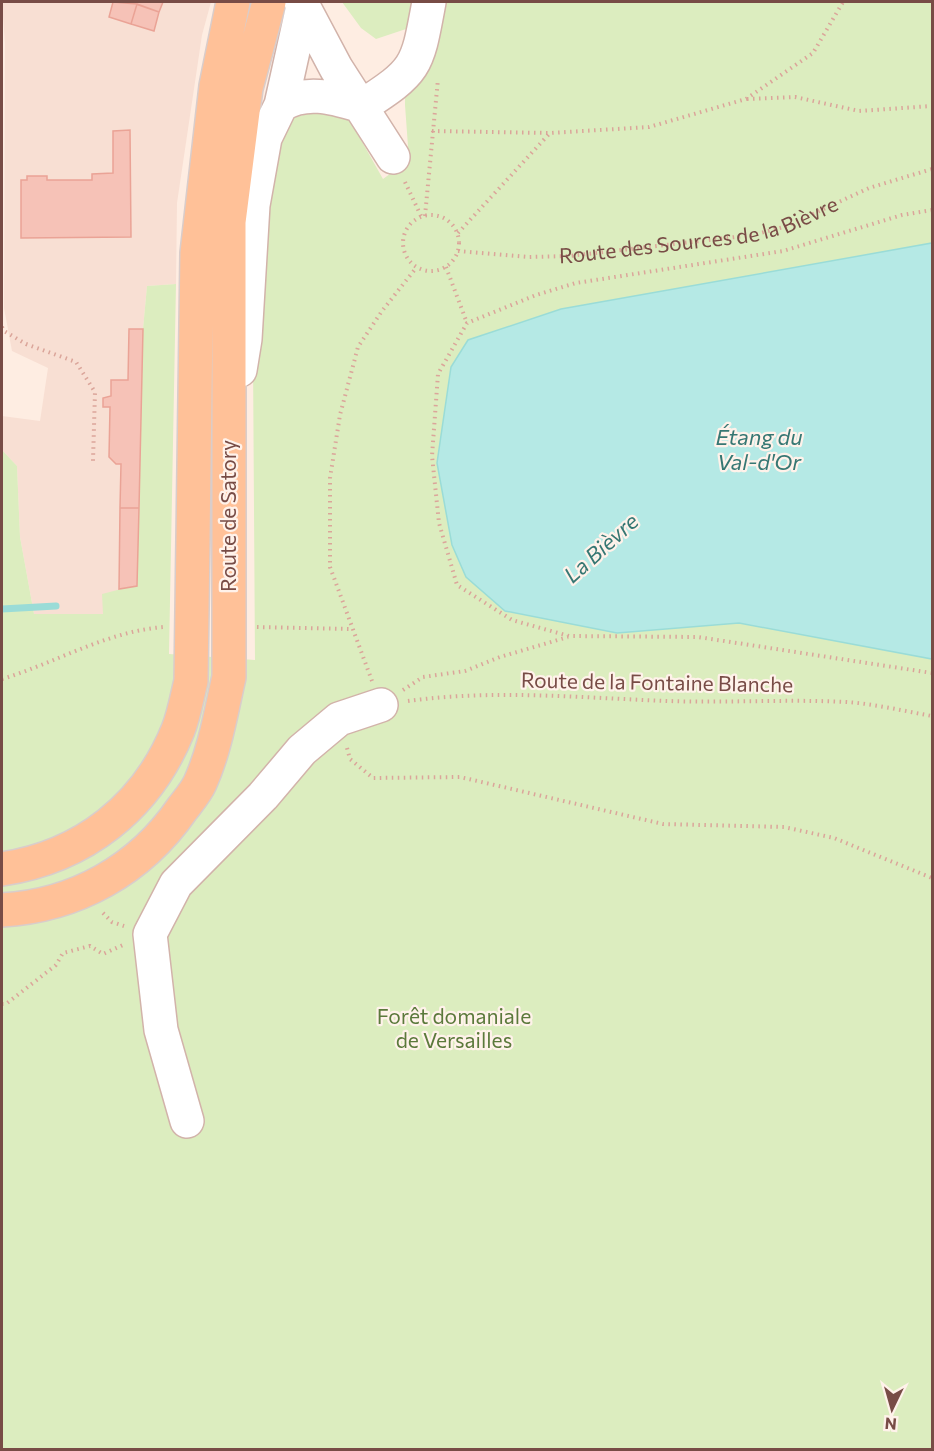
<svg xmlns="http://www.w3.org/2000/svg" width="934" height="1451" viewBox="0 0 934 1451" font-family="Commissioner,sans-serif">
<style>
.residential{fill:#f8dfd3}
.green{fill:#dcedbf}
.water{fill:#b5e9e5;stroke:#9adcd7;stroke-width:1.5}
.lines{fill:none;stroke-linecap:round;stroke-linejoin:round}
.stream{stroke:#9adcd7;stroke-width:7}
.building{fill:#f6c2b7;stroke:#eaa396;stroke-width:1.5}
.minor-casing{stroke:#d2b3aa;stroke-width:36}
.major-casing{stroke:#d9cdcb;stroke-width:36}
.path{stroke:#dba59a;stroke-width:4;stroke-dasharray:1.5 4.5;stroke-linecap:butt}
.minor{stroke:#fff;stroke-width:33}
.major{stroke:#ffc198;stroke-width:33}
.labels{text-anchor:middle;stroke-width:4.5;stroke-linejoin:round;paint-order:stroke}
.street-label{font-size:21px;fill:#784c46;stroke:#fff2ea}
.park-label{font-size:21px;fill:#5b793b;stroke:#fff2ea}
.water-label{font-size:22px;font-style:italic;fill:#367773;stroke:#fff2ea}
</style>
<rect width="100%" height="100%" fill="#feede2"/>
<path class="residential" d="M 2,2 L 211,2 L 202,35 L 177,203 L 176,284 L 147,286 L 143,329 L 137,586 L 119,589 L 103,614 L 34,614 L 20,537 L 17,466 L 2,450 L 2,416 L 40,421 L 48,368 L 12,351 L 4,308 L 5,44 Z"/>
<path class="green" d="M 342,2 L 932,2 L 932,243 L 561,309 L 468,340 L 451,367 L 445,412 L 505,611 L 617,633 L 739,623 L 932,659 L 932,1449 L 2,1449 L 2,450 L 17,466 L 20,537 L 34,614 L 103,614 L 102,594 L 137,585 L 143,329 L 147,286 L 176,284 L 169,654 L 255,660 L 253,359 L 263,229 L 286,120 L 325,109 L 347,115 L 383,179 L 409,160 L 405,105 L 406,29 L 376,39 L 361,28 Z"/>
<path class="water" d="M 932,243 L 932,659 L 739,623 L 617,633 L 505,611 L 466,577 L 452,545 L 437,463 L 451,367 L 468,340 L 561,309 Z"/>
<g class="lines">
<path class="stream" d="M 2,609 L 56,606"/>
</g>
<path class="building" d="M 113,2 L 137,4 L 131,24 L 109,17 Z
M 130,2 L 163,2 L 159,12 Z
M 137,4 L 159,12 L 154,31 L 131,24 Z
M 130,130 L 131,237 L 21,238 L 21,180 L 27,180 L 27,176 L 47,176 L 47,180 L 92,180 L 92,174 L 113,173 L 113,131 Z
M 129,329 L 143,329 L 139,508 L 120,508 L 121,464 L 116,464 L 109,457 L 110,407 L 103,407 L 103,398 L 111,396 L 111,380 L 128,380 Z
M 120,508 L 139,508 L 137,586 L 119,589 Z"/>
<g class="lines">
<defs>
<path id="minor" d="M 301,2 L 336,68 L 393,157
M 281,105 C 307,89 334,98 362,106
M 362,106 C 418,70 417,67 429,2
M 240,370 L 245,339 L 253,205 L 265,138 L 281,105 L 303,6
M 187,1121 L 161,1030 L 150,934 L 176,884 L 263,796 L 302,750 L 339,719 L 381,705"/>
<path id="major" d="M 2,869 C 83,857 147,807 178,730 C 184,715 187,697 191,681 L 197,253 L 216,86 L 233,2
M 2,910 C 75,906 140,870 182,809 C 188,801 196,792 200,783 C 215,750 221,712 229,677 L 229,222 L 246,88 L 269,2"/>
</defs>
<use href="#minor" class="minor-casing"/>
<use href="#major" class="major-casing"/>
<g class="path">
<path d="M 747,99 L 795,97 L 859,111 L 932,106"/>
<path d="M 432,131 L 549,133"/>
<path d="M 405,182 L 421,216"/>
<path d="M 932,210 L 902,215 L 783,251 L 576,283 L 536,295 L 467,323 L 438,374 L 432,456 L 439,523 L 457,585 L 512,620 L 569,636 L 698,637 L 932,673"/>
<circle cx="431" cy="243" r="28"/>
<path d="M 425,216 L 438,79"/>
<path d="M 458,233 L 550,133 L 649,127 L 746,99 L 813,53 L 843,2"/>
<path id="s1" d="M 458,251 L 529,257 L 569,256 L 753,235 L 787,226 L 869,188 L 932,169"/>
<path d="M 446,267 L 467,323"/>
<path d="M 2,327 L 4,331 L 26,344 L 76,362 L 95,392 L 93,461"/>
<path d="M 257,627 L 352,629"/>
<path d="M 2,679 C 55,663 108,631 164,627"/>
<path d="M 372,681 L 330,567 L 330,478 L 340,415 L 358,347 L 382,311 L 416,268"/>
<path d="M 403,690 L 423,677 L 465,671 L 500,657 L 568,637"/>
<path d="M 408,701 C 494,689 582,698 669,701 C 728,703 787,699 847,702 C 875,704 904,711 932,716"/>
<path d="M 347,748 L 350,759 L 373,778 L 460,777 L 663,824 L 784,827 L 834,838 L 932,878"/>
<path d="M 103,913 L 112,922 L 124,926"/>
<path d="M 2,1004 L 6,1004 L 56,965 L 63,953 L 90,946 L 103,954 L 123,945"/>
</g>
<use href="#minor" class="minor"/>
<use href="#major" class="major"/>
</g>
<g class="labels">
<g class="street-label">
<text dy="7" stroke="none"><textPath href="#s1" startOffset="244">Route des Sources de la Bièvre</textPath></text>
<text transform="translate(229 516) rotate(-90)" y="7">Route de Satory</text>
<text transform="translate(657 683) rotate(1)" y="7">Route de la Fontaine Blanche</text>
</g>
<g class="park-label">
<text x="454" y="1024">Forêt domaniale<tspan x="454" dy="24">de Versailles</tspan></text>
</g>
<g class="water-label">
<text x="759" y="445">Étang du<tspan x="759" dy="25">Val-d'Or</tspan></text>
<text transform="translate(601 548) rotate(-42)" y="8">La Bièvre</text>
</g>
</g>
<rect width="934" height="1451" fill="none" stroke="#784c46" stroke-width="6"/>
<g transform="translate(892 1409) rotate(185)" stroke="#fff2ea" stroke-width="4.5" paint-order="stroke">
<path d="M0-4.5L10 22L0 15L-10 22Z" fill="#784c46"/>
<text y="-9" font-size="16" font-weight="bold" text-anchor="middle" fill="#784c46">N</text>
</g>
</svg>
